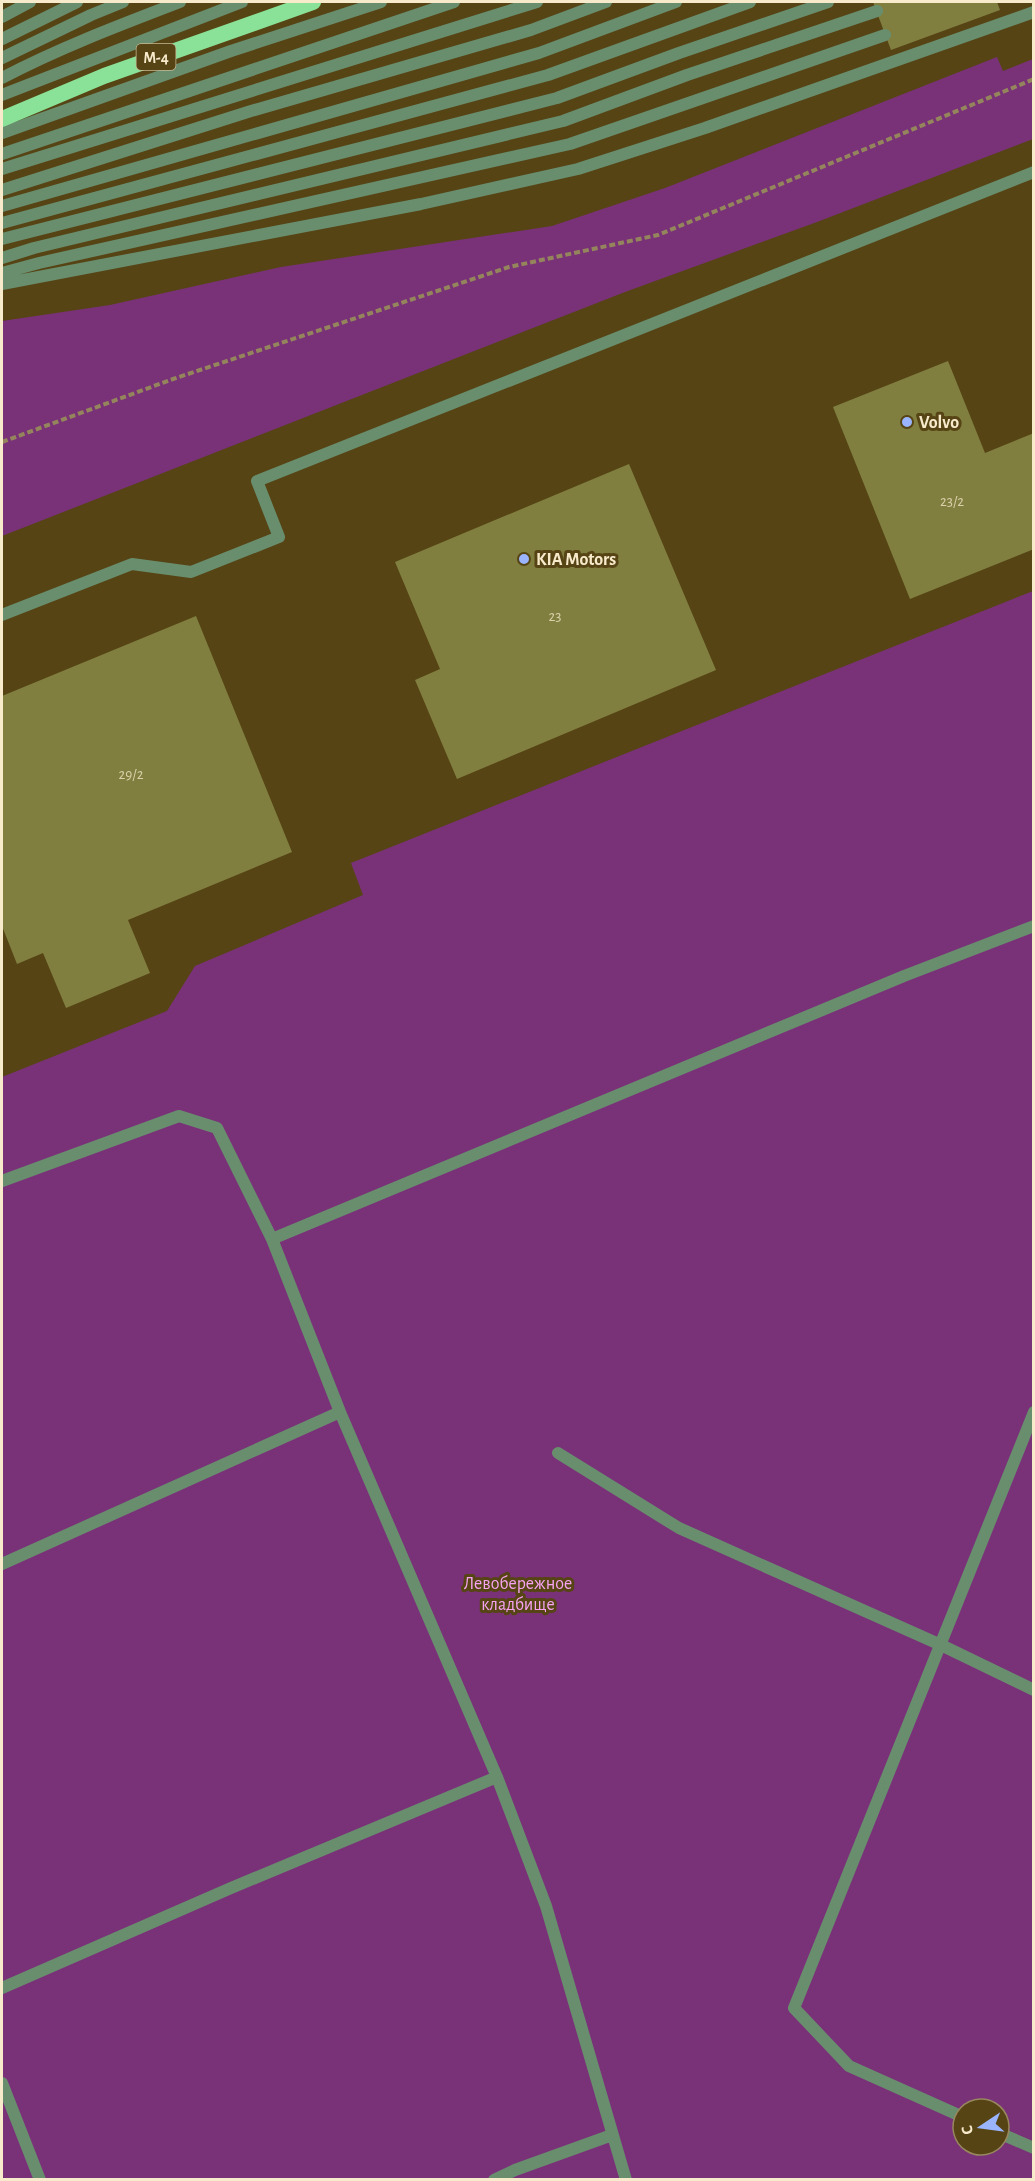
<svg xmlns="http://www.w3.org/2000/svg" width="1035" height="2181" viewBox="0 0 1035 2181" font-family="'Alegreya Sans',sans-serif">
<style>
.green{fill:#793278;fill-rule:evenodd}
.building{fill:#807f40}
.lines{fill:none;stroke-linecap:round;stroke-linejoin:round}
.path{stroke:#95855c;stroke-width:4;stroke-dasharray:6 3;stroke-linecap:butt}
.service{stroke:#698e6e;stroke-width:12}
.trunk{stroke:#8ae298;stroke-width:16}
.poi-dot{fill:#9ab5fd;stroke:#564415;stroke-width:2}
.labels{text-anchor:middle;stroke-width:6;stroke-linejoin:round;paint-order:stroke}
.number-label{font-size:15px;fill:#dad0a9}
.shield{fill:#564415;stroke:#c7b995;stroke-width:1.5}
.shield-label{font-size:16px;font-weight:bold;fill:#f8ebcc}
.poi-label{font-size:18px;font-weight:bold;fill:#f8ebcc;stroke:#564415;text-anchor:start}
.park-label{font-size:18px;fill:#f5a3f2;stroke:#564415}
</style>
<rect width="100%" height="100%" fill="#564415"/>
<path class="green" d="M 997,57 L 1003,71 L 1033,59 L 1033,139 L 817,222 L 625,292 L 2,536 L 2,321 L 110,305 L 281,267 L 552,226 L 665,188 Z
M 1033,591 L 1033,2179 L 2,2180 L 2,1077 L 167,1011 L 195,966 L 363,895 L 351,863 ZM 963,2109 L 999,2109 L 999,2145 L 963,2145 Z"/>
<path class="building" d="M 873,2 L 997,2 L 1000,10 L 891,50 Z
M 948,361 L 985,453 L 1034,433 L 1034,549 L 910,599 L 833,407 Z
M 629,464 L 716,670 L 457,779 L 415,680 L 440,669 L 395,562 Z
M 196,616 L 292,852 L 128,920 L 150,973 L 66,1008 L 43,953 L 17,964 L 2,926 L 2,696 Z"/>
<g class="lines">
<path class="path" d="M 2,442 L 173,379 L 509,267 L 658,235 L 1034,79"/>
<path class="service" d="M 2,17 L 30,2
M 2,39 L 77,2
M 2,58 L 91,15 L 123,2
M 2,78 C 59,48 120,25 180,2
M 2,95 L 242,2
M 2,133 L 231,51 L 381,2
M 2,154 L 454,2
M 2,169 L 537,2
M 2,190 L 251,111 L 531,30 L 606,2
M 2,206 L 539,53 L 676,2
M 2,223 L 548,75 L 750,2
M 2,239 L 557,98 L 679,53 L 828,2
M 2,258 L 34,248 L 563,121 L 687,75 L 877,11
M 2,273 L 39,263 L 570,144 L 885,35
M 2,284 L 421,204 L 578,169 L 705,128 L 1034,12
M 2,615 L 132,564 L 191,572 L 279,537 L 257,481 L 1034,172
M 2,1181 L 179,1116 L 217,1128 L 272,1239 L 340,1412 L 497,1777 L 546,1906 L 626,2180
M 272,1239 L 904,976 L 1034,926
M 558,1453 L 679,1528 L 941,1645 L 1034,1690
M 2,1564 L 340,1412
M 2,1988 L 231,1888 L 497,1777
M 2,2083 L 40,2180
M 963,2117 L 849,2066 L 794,2008 L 1034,1412
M 999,2133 L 1034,2148
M 494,2180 L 515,2170 L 612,2135"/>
<path class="trunk" d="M 2,119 L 104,76 L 313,2"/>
</g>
<g class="poi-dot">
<circle cx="907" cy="422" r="6"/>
<circle cx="524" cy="559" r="6"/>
</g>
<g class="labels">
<g class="number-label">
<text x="952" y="506">23/2</text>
<text x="555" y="621">23</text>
<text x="131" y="779">29/2</text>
</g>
<rect class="shield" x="136.5" y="44" width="39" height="26" rx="4.5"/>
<g class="shield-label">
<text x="156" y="63">М-4</text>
</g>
<g class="poi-label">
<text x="919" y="428">Volvo</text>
<text x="536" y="565">KIA Motors</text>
</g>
<g class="park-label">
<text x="518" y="1589">Левобережное<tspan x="518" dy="21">кладбище</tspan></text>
</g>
</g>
<rect width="1035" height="2181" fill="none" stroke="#f8ebcc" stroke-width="6"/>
<g transform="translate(981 2127) rotate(257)"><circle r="28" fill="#564415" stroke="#97875e" stroke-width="1.5"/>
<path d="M0-4.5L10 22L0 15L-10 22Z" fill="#9ab5fd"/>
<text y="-9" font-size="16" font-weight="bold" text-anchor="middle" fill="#f8ebcc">С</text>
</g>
</svg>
